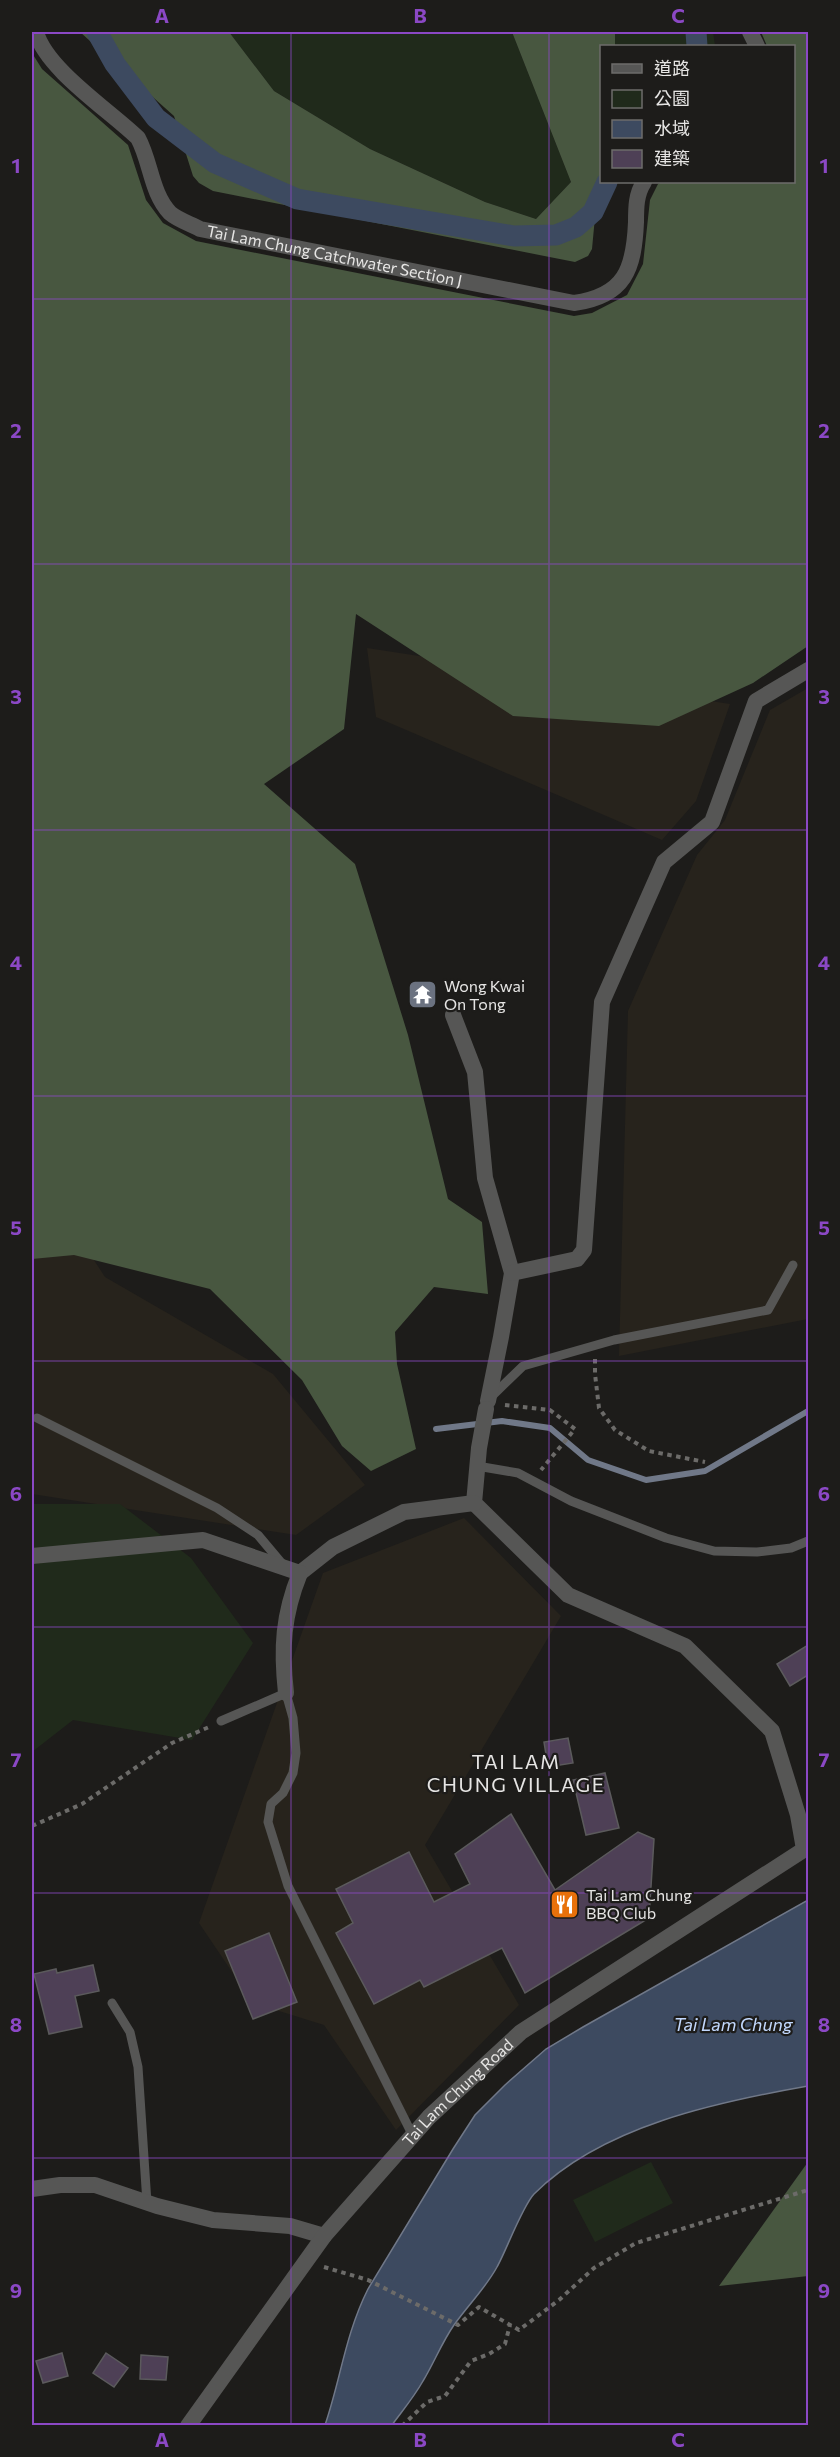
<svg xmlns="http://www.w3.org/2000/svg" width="840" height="2457" viewBox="0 0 840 2457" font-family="Commissioner,'Noto Sans TC',sans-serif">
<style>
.built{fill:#27231c}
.green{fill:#202a1b}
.forest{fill:#485740}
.water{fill:#3d4a60;stroke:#707888;stroke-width:1.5}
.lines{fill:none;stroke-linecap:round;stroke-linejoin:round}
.stream{stroke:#707888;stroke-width:6}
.canal{stroke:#3d4a60;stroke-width:21}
.building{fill:#4e4056;stroke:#5b5a5c;stroke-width:1.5}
.path{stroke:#6c6b69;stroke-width:4;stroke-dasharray:4.5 4.5;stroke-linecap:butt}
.service{stroke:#565655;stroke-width:9}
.minor{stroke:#565655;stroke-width:16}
.tertiary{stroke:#565655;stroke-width:16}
.grid{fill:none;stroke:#8b48c5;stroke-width:1.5;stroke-opacity:0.55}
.labels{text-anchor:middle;stroke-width:4.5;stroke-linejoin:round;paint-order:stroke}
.street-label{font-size:16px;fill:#e6e5e4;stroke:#1d1c1a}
.poi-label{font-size:16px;fill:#e6e5e4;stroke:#1d1c1a;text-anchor:start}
.water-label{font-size:18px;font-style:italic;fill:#c2d8fd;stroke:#1d1c1a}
.quarter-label{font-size:20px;letter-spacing:1.5px;fill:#e6e5e4;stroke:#1d1c1a}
.neatline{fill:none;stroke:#8b48c5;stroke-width:2}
.grid-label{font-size:20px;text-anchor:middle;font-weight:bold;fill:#8b48c5}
</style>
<rect width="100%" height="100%" fill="#1d1c1a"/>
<path class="built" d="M 367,648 L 730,704 L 696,801 L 662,840 L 376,717 Z
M 808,688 L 808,1319 L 619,1356 L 628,1011 L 697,855 L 725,820 L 770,710 Z
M 32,1165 L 105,1277 L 273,1374 L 365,1485 L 296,1535 L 32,1494 Z
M 464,1518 L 561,1616 L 425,1845 L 519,2005 L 396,2130 L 324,2025 L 253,2003 L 199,1923 L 323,1573 Z"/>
<path class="green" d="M 229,32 L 512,32 L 571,182 L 536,219 L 485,202 L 370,149 L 274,91 Z
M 615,32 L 713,32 L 715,46 L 615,46 Z
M 32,1504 L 120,1504 L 191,1558 L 253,1643 L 192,1740 L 73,1720 L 32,1752 Z
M 651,2162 L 673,2203 L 595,2242 L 573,2200 Z"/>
<path class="forest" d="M 80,32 L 229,32 L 274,91 L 370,149 L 485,202 L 536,219 L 571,182 L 512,32 L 615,32 L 615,46 L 602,46 L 601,179 L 598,185 L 592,249 L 588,256 L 575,262 L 213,191 L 199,183 L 193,176 L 174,116 Z
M 761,32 L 808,32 L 808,646 L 753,683 L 659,726 L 513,716 L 356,614 L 344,729 L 264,784 L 355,864 L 408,1035 L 448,1199 L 482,1222 L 488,1294 L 434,1287 L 395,1332 L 397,1364 L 416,1449 L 371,1471 L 342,1446 L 302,1380 L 210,1289 L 74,1255 L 32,1259 L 32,53 L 42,69 L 128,145 L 146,200 L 163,223 L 196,241 L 574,316 L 592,313 L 627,295 L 643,264 L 650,200 L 658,184 L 662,182 L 794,182 L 794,46 L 767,46 Z
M 808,2162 L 808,2276 L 719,2286 Z"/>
<path class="water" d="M 808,1900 L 808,2086 C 717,2102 602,2126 534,2194 C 522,2207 507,2249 497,2267 C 485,2289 468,2305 454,2325 C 442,2342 434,2363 423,2381 C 414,2397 403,2410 392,2425 L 325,2425 C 341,2378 345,2335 368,2289 L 453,2149 L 475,2115 L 505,2085 L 546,2049 L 583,2027 Z"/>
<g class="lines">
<path class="stream" d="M 436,1429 L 502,1421 L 550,1428 L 588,1460 L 646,1480 L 705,1471 L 808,1411"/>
<path class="canal" d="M 97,32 L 115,64 L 156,118 L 215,163 L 297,199 L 514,236 L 556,235 L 576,227 L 593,212 L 607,182
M 696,32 L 697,46"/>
</g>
<path class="building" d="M 808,1645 L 808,1675 L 790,1686 L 777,1664 Z
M 568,1738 L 573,1763 L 548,1767 L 544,1742 Z
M 605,1773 L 619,1828 L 586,1835 L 573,1780 Z
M 511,1814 L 555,1890 L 638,1832 L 654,1839 L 649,1918 L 525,1993 L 502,1948 L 424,1987 L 420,1980 L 374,2004 L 336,1933 L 353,1923 L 336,1889 L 409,1852 L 434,1902 L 470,1884 L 455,1854 Z
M 269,1933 L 297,2002 L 253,2019 L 225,1951 Z
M 93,1965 L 99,1991 L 75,1996 L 82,2027 L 49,2034 L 34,1974 L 56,1969 L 57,1973 Z
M 62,2353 L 68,2376 L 43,2383 L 36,2361 Z
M 106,2353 L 128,2368 L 114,2387 L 93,2373 Z
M 141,2355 L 168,2357 L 166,2380 L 140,2379 Z"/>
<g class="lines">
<path class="path" d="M 595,1359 L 595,1374 L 599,1408 L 615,1430 L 649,1451 L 705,1462
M 505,1405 L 550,1410 L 575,1429 L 541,1470
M 32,1826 L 82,1804 L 172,1743 L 209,1727
M 324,2267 L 368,2280 L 458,2325 L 479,2307 L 519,2330 L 559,2300 L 594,2268 L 636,2243 L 808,2190
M 402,2426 L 427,2402 L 445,2396 L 471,2361 L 489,2354 L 505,2344 L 510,2325"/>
<path class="service" d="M 490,1398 L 523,1366 L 614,1340 L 768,1310 L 793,1265
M 37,1418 L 217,1508 L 258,1535 L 284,1566
M 477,1466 L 518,1473 L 571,1501 L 666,1538 L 714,1551 L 757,1552 L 791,1548 L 808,1541
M 221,1721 L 286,1693 L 293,1718 L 296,1753 L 293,1773 L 283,1793 L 271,1804 L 268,1822 L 288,1886 L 413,2136
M 112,2003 L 130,2032 L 138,2067 L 147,2203"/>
<g class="minor">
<path id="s1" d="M 36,32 C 46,69 109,110 138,138 C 151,162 151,193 170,213 C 178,220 191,224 200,229 L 574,303 C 625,296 634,269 636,222 C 636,208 636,194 644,182"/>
<path d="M 750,32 L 757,46"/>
<path d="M 453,1015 L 475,1072 L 485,1178 L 512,1273 L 501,1337 L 488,1401"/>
<path d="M 512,1273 L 577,1259 L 584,1250 L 602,1002 L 664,862 L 712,822 L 756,701 L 808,670"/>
<path d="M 486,1409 L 479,1448 L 474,1503 L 568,1595 L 685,1646 L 772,1731 L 798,1815 L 804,1849"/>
<path d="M 32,1556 L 203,1540 L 300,1573 L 333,1547 L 404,1512 L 474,1503"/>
<path d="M 286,1693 C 281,1648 283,1615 300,1573"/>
<path d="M 32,2189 L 60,2185 L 95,2185 L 157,2206 L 213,2220 L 290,2226 L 324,2236"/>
</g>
<path class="tertiary" id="s2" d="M 188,2426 L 324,2236 L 429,2117 L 521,2032 L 808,1847"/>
</g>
<path class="grid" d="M 291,32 L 291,2426M 549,32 L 549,2426M 32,299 L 808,299M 32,564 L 808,564M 32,830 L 808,830M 32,1096 L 808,1096M 32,1361 L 808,1361M 32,1627 L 808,1627M 32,1893 L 808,1893M 32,2158 L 808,2158"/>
<defs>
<symbol id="temple-square" viewBox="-11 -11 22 22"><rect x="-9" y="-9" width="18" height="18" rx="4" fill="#6b7280" stroke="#1d1c1a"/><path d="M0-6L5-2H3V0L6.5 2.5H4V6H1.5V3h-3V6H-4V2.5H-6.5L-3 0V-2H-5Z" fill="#fff"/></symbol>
<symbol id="restaurant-square" viewBox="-11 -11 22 22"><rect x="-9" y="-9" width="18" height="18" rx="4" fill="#e8710a" stroke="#1d1c1a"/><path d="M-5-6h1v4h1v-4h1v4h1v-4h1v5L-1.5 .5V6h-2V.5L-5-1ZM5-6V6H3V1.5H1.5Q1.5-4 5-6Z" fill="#fff"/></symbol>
</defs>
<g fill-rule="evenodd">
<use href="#temple-square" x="406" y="978" width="33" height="33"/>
<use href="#restaurant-square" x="548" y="1888" width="33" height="33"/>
</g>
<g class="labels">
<g class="street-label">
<text dy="6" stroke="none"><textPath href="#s1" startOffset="402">Tai Lam Chung Catchwater Section J</textPath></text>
<text dy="6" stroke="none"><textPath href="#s2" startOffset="430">Tai Lam Chung Road</textPath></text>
</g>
<g class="poi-label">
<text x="444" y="992">Wong Kwai<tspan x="444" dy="18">On Tong</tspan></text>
<text x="586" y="1901">Tai Lam Chung<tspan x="586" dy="18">BBQ Club</tspan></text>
</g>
<g class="water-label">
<text x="733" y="2031">Tai Lam Chung</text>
</g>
<g class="quarter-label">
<text x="516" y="1769">TAI LAM<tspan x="516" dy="23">CHUNG VILLAGE</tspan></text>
</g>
</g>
<rect width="840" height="2457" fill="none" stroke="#1d1c1a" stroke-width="66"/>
<rect x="600" y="45" width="195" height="138" fill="#1d1c1a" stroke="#6d6c6b" stroke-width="1.5"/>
<rect x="612" y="64" width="30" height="9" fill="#565655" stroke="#6d6c6b" stroke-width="1.5"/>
<text x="654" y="75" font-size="18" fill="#e6e5e4">道路</text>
<rect x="612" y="90" width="30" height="18" fill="#202a1b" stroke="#6d6c6b" stroke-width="1.5"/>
<text x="654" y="105" font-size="18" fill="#e6e5e4">公園</text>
<rect x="612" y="120" width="30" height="18" fill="#3d4a60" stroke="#6d6c6b" stroke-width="1.5"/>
<text x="654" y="135" font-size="18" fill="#e6e5e4">水域</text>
<rect x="612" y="150" width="30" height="18" fill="#4e4056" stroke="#6d6c6b" stroke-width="1.5"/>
<text x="654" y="165" font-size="18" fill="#e6e5e4">建築</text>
<rect x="33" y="33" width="774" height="2391" class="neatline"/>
<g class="grid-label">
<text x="162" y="23">A</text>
<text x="420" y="23">B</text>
<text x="678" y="23">C</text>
<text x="16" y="173">1</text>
<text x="824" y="173">1</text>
<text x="16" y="438">2</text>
<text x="824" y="438">2</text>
<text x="16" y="704">3</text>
<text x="824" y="704">3</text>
<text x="16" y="970">4</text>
<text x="824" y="970">4</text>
<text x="16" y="1235">5</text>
<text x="824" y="1235">5</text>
<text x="16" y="1501">6</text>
<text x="824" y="1501">6</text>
<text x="16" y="1767">7</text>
<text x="824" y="1767">7</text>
<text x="16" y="2032">8</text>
<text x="824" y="2032">8</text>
<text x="16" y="2298">9</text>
<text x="824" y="2298">9</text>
<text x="162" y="2447">A</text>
<text x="420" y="2447">B</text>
<text x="678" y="2447">C</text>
</g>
</svg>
